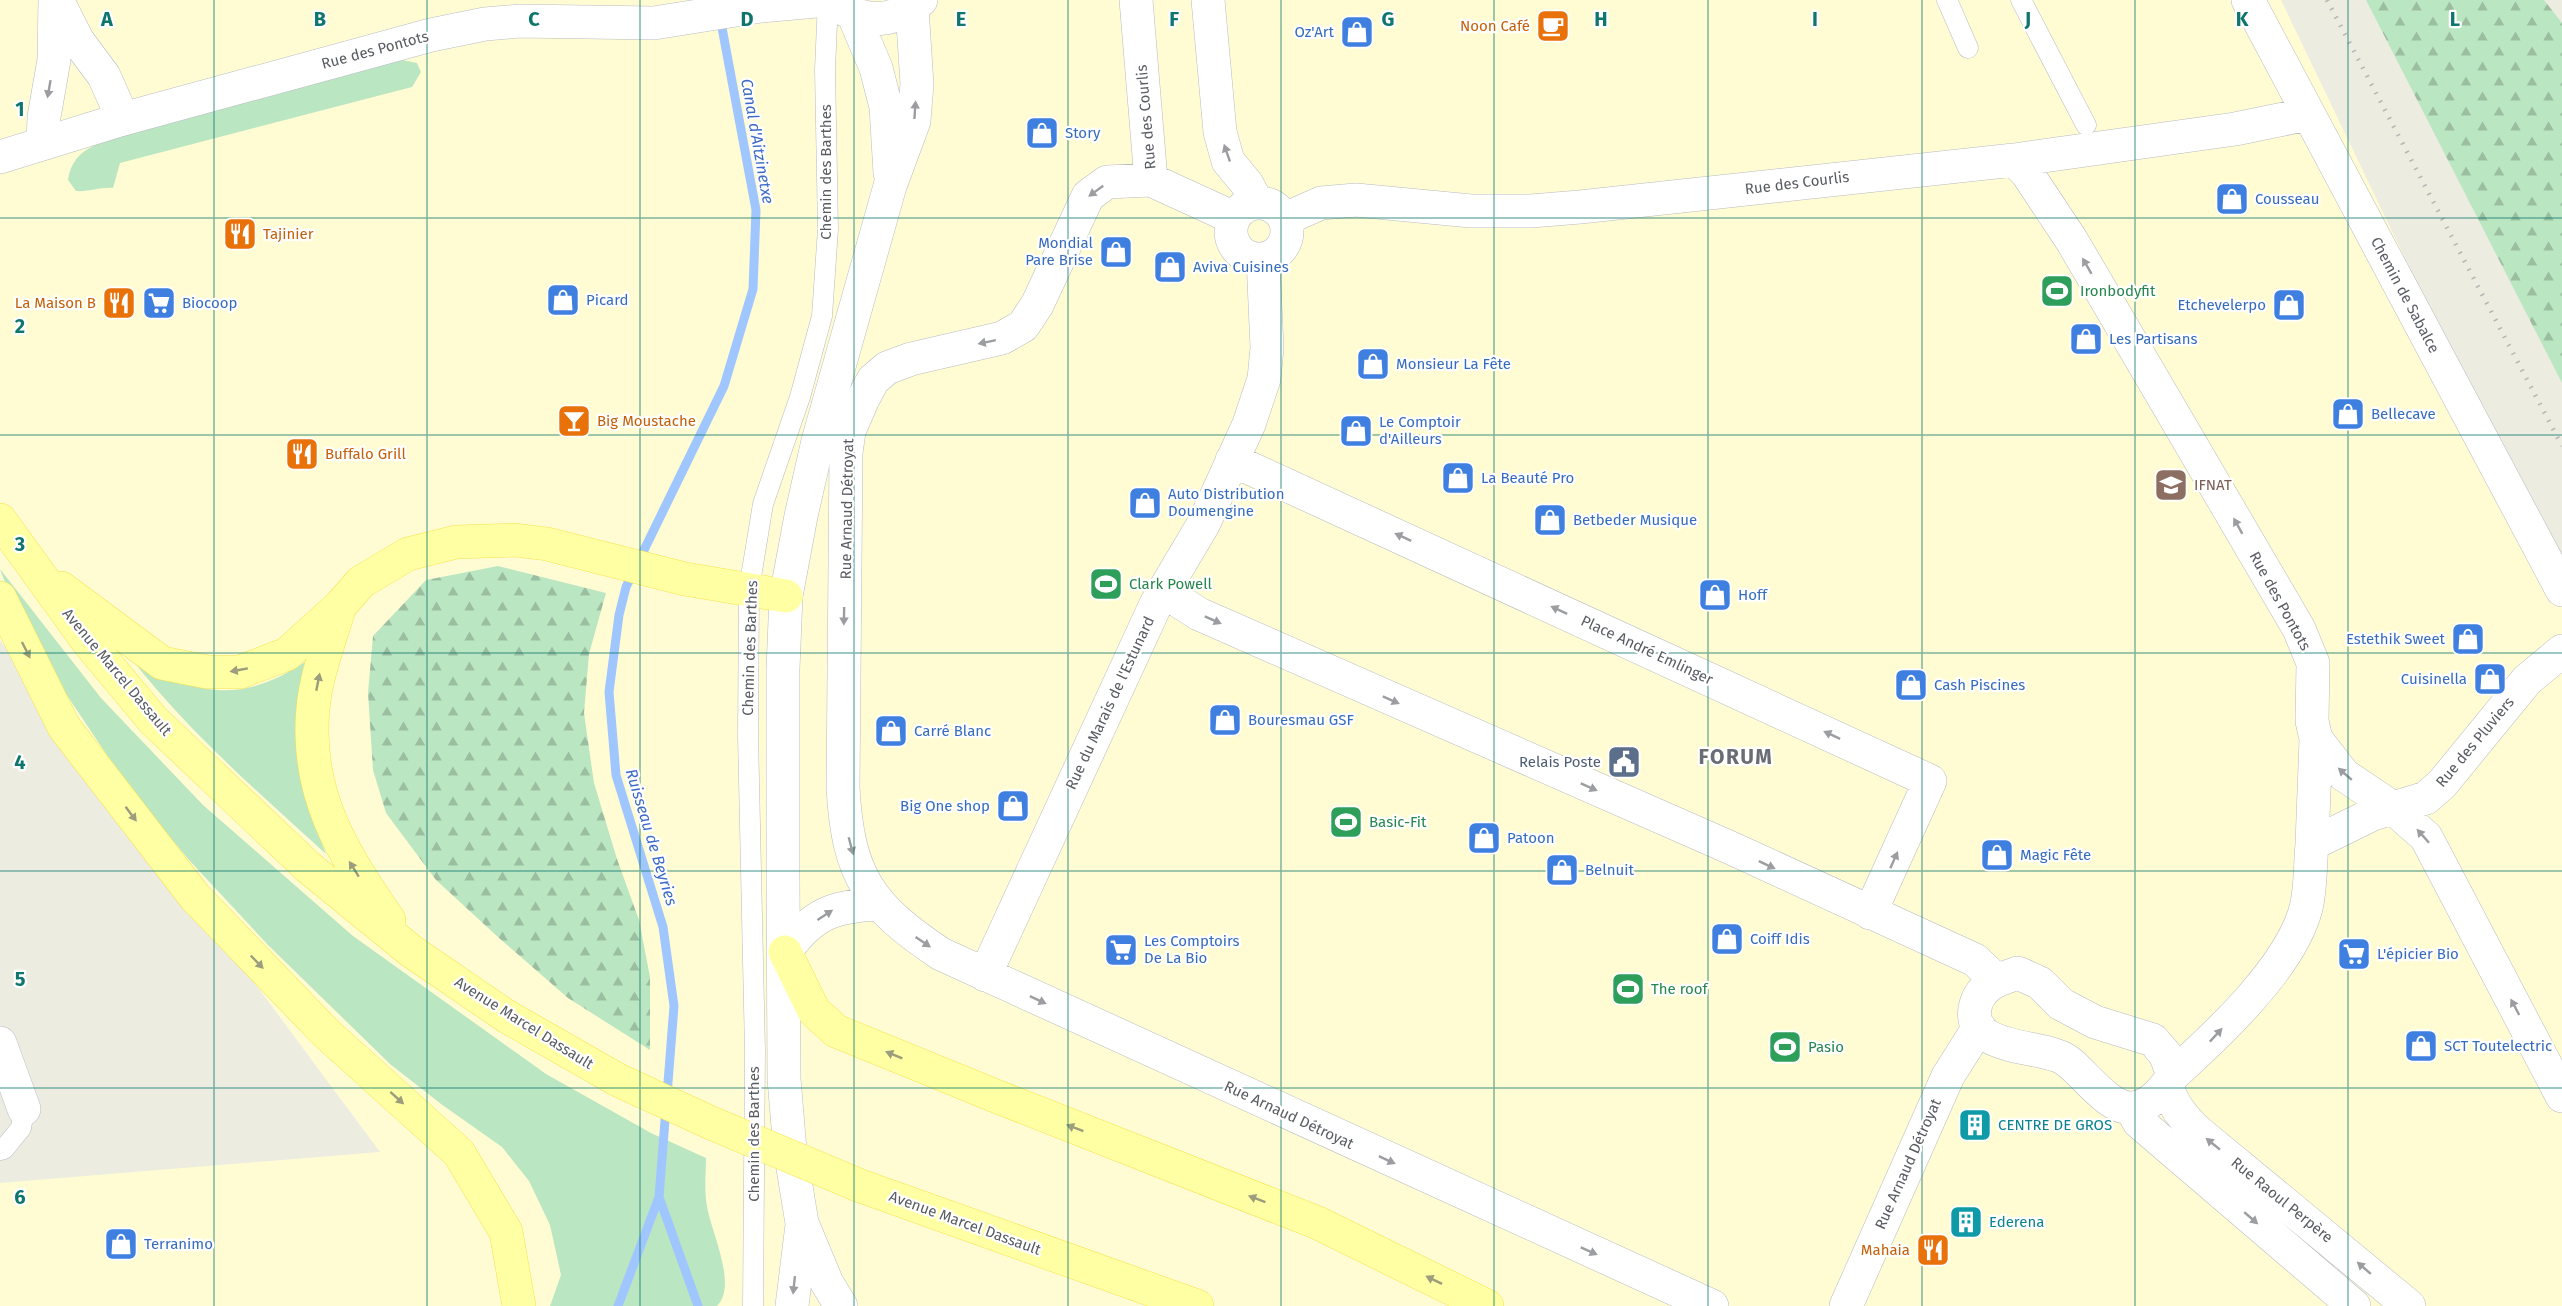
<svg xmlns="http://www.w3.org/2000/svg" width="2562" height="1306" viewBox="0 0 2562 1306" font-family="'Fira Sans',sans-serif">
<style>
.commercial{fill:#fffcd4}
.green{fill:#bbe6c2}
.forest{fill:url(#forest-firs)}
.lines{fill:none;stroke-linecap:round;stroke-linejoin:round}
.stream{stroke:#9fc6ff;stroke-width:9}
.lane-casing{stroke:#b9bac0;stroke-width:21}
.street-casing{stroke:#b9bac0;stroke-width:34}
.secondary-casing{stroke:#b9bcc3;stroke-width:34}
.primary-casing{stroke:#f7e250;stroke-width:34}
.lane{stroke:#fff;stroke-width:20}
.street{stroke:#fff;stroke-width:33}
.secondary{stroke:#fff;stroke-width:33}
.primary{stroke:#ffffa4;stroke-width:33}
.rail{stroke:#b4b5b5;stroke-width:4.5;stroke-dasharray:1.5 8;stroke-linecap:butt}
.primary-bridge-casing{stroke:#f7e250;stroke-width:34;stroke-linecap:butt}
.primary-bridge{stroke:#ffffa4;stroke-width:33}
.oneway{fill:#9b9da1}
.oneway2{fill:#9b9d7c}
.grid{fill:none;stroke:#0f766e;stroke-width:1.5;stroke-opacity:0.55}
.labels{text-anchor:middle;stroke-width:4.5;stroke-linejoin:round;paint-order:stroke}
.food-label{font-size:15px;fill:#c56008;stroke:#fff;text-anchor:end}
.shop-label{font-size:15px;fill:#366cbe;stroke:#fff;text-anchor:start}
.street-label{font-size:15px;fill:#595c62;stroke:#fff}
.leisure-label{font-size:15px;fill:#27864d;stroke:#fff;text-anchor:start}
.education-label{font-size:15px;fill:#785e54;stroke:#fff;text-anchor:start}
.service-label{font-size:15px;fill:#4e5e75;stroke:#fff;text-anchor:end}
.culture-label{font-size:15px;fill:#0d838f;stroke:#fff;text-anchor:start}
.water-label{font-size:16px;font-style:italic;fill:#3d6ac7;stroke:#fff}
.district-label{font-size:21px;font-weight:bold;letter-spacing:1.5px;fill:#6a6e74;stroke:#fff}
.grid-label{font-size:20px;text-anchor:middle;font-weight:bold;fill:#0f766e;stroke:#fff;stroke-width:4.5;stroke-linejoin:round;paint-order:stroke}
</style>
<defs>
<pattern id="forest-firs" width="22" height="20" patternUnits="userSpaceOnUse" patternTransform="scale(1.5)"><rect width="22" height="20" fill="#bbe6c2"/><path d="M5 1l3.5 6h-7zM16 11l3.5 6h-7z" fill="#9bbea1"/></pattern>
</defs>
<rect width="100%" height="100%" fill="#edece0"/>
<path class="commercial" d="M 0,0 L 2281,0 L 2562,585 L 2562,1306 L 0,1306 L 0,1183 L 380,1152 L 0,640 Z"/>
<path class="green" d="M 402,60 L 417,63 L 421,72 L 412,87 L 120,163 L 113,188 C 100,187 89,192 76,191 L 68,180 C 73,145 105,142 134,132 Z
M 0,569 L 101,698 L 203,805 L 353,936 L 546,1074 L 651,1133 L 706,1158 C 706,1174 704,1191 707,1206 C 711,1232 738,1285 717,1306 L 550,1306 L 561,1275 L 550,1225 L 529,1181 L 502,1147 L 441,1104 L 390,1064 L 269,946 L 189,860 L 127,785 L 58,682 L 12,601 Z
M 134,662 C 202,694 238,705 305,662 C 302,685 296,708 296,731 C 296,773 311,816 326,854 C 259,793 190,733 134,662 Z"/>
<path class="forest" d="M 2366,0 L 2544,0 L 2562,23 L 2562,383 Z
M 498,566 L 606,593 L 589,654 L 584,713 L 594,783 L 617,859 L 639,920 L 650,977 L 650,1050 L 568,998 L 499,938 L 436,880 L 386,813 L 373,770 L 368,693 L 373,636 L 426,580 Z"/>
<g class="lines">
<path class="stream" d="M 618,1306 L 659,1197
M 698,1306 L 659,1197 L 674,1006 L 663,927 L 616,775 L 609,692 L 619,615 L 626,587 L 724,386 L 753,289 L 756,210 L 720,17"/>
<defs>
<path id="lane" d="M 1947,0 L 1968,48
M 2021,0 L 2086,125
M 0,1150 L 4,1149 L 21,1128 L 24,1109
M 753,1306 L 755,1051 L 748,735 L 749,589 L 763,504 L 800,397 L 822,316 L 828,229 L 825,70 L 828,0"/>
<path id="street" d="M 57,0 L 78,41 L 104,76 L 123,119
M 1136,0 L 1151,180
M 1208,0 L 1220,132 L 1228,161 L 1247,184 L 1257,203
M 2248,0 L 2562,590
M 43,143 L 44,117 L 54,60 L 55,0
M 2014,160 L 2027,173 L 2072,241 L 2299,629 L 2313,663 L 2312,721 L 2316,739 L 2344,775 L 2393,808 L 2426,837 L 2562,1096
M1231 231a28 28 0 1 1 56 0a28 28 0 1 1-56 0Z
M 1234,218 L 1151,180 L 1107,182 L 1088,196 L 1037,305 L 1023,326 L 1002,338 L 911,359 L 887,368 L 873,380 L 863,399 L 849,431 L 846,453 L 843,788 C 848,876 869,906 941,954 L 1712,1306
M 1285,219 L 1321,203 L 1356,200 L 1471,211 L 1531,211 L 1580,207 L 2014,160 L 2235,129 L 2308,114
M 1232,460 L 1930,781 L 1870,913
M 1163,591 L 1199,614 L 1731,848 L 1975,960 L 1996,980
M 2312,844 L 2316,739
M 785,952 C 812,914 833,906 878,904
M 2018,973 L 2040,983 L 2061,1004 L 2095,1022 L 2153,1040 L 2165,1054 L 2173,1075 C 2165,1089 2149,1108 2131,1108 C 2107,1108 2084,1072 2066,1060 C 2044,1044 1962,1052 1976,1004 C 1982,984 2000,979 2018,973 Z
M 985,975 L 1156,604 L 1204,523 L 1249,424 L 1264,379 L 1267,348 L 1263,259
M 0,1043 L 24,1109
M 2173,1075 C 2217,1035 2291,967 2306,908 C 2311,888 2310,865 2312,844 L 2373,814 L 2426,798 L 2442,784 L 2527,680 L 2562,651
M 2167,1085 C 2172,1105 2183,1117 2197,1131 L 2409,1306
M 2131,1108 L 2139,1122 L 2354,1306
M 1846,1306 L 1948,1076 L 1979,1027"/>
<path id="secondary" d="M 838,6 C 867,24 894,23 921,0
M 854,16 L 876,68 L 886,107 L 890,173
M 0,157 L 123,119 L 431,35 L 485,24 L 520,21 L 654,23 L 761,6 L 827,0
M 792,1306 L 802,1225
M 841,1306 L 827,1283 L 802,1223 L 790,1150 L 784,1079 L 783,876 L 783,669 L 786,596 L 801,516 L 818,441 L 890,186 L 914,121 L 917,84 L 912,8"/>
<path id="primary" d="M 0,520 L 89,643 L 153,720 L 308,867 L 411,951 L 506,1016 L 618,1080
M 61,588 L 162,663 L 207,672 L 240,672 L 287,654 L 340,606 L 361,582 L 408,554 L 456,542 L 515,540 L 547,544 L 685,579 L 786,596
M 0,598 L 64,727 L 195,897 L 326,1033 L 459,1153 L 506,1232 L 519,1306
M 340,606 C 330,640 316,674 313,709 C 305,793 343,855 389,920
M 785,952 L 814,1011 L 836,1031 L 998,1097 L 1318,1223 L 1487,1306
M 858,1185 L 1197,1306"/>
</defs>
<use href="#lane" class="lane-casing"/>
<use href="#street" class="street-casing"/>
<use href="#secondary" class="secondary-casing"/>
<use href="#primary" class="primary-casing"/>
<use href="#lane" class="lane"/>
<use href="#street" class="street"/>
<use href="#secondary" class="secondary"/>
<use href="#primary" class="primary"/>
<path class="rail" d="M 2327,0 L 2562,446"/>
<defs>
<path id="primary-bridge" d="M 618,1080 L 709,1122 L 858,1185"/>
</defs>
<use href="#primary-bridge" class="primary-bridge-casing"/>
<use href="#primary-bridge" class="primary-bridge"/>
</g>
<defs><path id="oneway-solid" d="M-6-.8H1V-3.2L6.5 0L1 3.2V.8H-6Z" transform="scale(1.5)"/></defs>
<g class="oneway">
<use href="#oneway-solid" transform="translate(49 89) rotate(100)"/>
<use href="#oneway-solid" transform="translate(915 110) rotate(-86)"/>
<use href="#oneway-solid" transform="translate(1227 153) rotate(-109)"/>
<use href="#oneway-solid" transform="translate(1096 191) rotate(144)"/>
<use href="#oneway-solid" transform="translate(2087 266) rotate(-120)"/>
<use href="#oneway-solid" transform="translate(987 342) rotate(168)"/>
<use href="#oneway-solid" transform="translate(2238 526) rotate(-119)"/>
<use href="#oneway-solid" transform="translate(1403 537) rotate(-155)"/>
<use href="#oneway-solid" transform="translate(1559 610) rotate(-155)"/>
<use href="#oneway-solid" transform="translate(844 616) rotate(91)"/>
<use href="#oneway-solid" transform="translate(1213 620) rotate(24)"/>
<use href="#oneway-solid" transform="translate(1391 700) rotate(24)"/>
<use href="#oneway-solid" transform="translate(1832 735) rotate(-155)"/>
<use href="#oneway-solid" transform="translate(2345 774) rotate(-139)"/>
<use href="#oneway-solid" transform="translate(1589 787) rotate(24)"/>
<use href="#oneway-solid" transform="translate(2423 836) rotate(-132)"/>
<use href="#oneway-solid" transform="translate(851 846) rotate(75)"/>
<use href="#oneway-solid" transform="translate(1894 860) rotate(-66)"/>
<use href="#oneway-solid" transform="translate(1767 865) rotate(25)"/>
<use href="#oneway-solid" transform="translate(825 915) rotate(-33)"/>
<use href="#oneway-solid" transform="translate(923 942) rotate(34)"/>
<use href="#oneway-solid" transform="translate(1038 1000) rotate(25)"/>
<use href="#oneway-solid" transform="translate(2515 1007) rotate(-118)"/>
<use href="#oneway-solid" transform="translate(2216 1035) rotate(-47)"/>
<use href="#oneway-solid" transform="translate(2213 1144) rotate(-141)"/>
<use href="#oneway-solid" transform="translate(1387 1160) rotate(25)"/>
<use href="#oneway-solid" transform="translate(2251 1218) rotate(41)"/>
<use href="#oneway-solid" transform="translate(1589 1251) rotate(24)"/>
<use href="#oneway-solid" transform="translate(2364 1268) rotate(-139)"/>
<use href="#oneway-solid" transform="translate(794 1285) rotate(96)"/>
</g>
<g class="oneway2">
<use href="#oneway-solid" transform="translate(26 650) rotate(63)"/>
<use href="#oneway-solid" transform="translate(239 670) rotate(170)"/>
<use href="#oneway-solid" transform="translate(318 682) rotate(-79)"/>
<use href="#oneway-solid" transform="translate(131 814) rotate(53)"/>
<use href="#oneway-solid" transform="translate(354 869) rotate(-122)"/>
<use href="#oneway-solid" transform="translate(257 962) rotate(46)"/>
<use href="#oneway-solid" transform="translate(894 1055) rotate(-158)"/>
<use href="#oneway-solid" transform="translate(397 1098) rotate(42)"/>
<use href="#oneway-solid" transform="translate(1075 1128) rotate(-159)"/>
<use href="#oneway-solid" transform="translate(1257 1199) rotate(-159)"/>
<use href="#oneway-solid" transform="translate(1434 1280) rotate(-154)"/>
</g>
<path class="grid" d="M 214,0 L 214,1306M 427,0 L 427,1306M 640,0 L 640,1306M 854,0 L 854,1306M 1068,0 L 1068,1306M 1281,0 L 1281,1306M 1494,0 L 1494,1306M 1708,0 L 1708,1306M 1922,0 L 1922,1306M 2135,0 L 2135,1306M 2348,0 L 2348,1306M 0,218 L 2562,218M 0,435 L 2562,435M 0,653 L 2562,653M 0,871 L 2562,871M 0,1088 L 2562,1088"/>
<defs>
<symbol id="cafe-square" viewBox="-11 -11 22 22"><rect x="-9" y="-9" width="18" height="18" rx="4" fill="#e8710a" stroke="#fff"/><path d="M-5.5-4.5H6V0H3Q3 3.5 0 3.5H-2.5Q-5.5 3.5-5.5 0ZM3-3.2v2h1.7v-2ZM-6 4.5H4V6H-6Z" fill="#fff"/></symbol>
<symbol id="shop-square" viewBox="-11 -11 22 22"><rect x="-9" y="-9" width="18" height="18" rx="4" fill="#3f7fe0" stroke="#fff"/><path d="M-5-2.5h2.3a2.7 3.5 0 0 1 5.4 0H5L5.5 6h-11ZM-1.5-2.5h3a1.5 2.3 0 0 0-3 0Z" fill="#fff"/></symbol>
<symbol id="restaurant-square" viewBox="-11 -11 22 22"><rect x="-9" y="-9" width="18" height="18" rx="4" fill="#e8710a" stroke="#fff"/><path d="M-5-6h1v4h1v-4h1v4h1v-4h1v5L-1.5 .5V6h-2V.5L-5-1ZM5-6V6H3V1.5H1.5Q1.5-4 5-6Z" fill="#fff"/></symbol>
<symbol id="stadium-square" viewBox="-11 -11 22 22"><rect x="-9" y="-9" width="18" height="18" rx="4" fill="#2e9e5b" stroke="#fff"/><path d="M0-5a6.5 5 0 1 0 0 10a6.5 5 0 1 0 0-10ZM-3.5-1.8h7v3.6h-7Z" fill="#fff"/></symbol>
<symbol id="supermarket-square" viewBox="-11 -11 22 22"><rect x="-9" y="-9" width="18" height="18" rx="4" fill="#3f7fe0" stroke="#fff"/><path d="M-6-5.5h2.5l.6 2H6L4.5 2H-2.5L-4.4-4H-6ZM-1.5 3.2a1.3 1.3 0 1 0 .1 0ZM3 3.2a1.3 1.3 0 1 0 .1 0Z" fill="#fff"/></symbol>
<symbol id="bar-square" viewBox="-11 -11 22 22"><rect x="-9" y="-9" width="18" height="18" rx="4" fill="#e8710a" stroke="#fff"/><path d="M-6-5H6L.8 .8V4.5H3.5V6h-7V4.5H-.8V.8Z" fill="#fff"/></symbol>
<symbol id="university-square" viewBox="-11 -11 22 22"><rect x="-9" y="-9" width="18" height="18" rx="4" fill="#8d6e63" stroke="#fff"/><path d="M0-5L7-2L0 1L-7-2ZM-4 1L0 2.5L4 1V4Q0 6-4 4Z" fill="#fff"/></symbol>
<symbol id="civic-square" viewBox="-11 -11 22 22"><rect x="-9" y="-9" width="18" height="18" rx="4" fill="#5c6f8a" stroke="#fff"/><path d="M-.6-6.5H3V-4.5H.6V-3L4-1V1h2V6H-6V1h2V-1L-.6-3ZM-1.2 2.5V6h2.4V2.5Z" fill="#fff"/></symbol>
<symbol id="building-square" viewBox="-11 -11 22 22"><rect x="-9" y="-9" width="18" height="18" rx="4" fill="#0f9aa8" stroke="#fff"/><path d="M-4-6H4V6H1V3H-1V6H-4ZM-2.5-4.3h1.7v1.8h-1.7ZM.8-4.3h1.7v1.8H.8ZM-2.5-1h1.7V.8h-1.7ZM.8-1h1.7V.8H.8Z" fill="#fff"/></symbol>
</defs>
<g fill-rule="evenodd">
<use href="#cafe-square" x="1534" y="7" width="38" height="38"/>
<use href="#shop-square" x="1338" y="13" width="38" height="38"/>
<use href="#shop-square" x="1023" y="114" width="38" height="38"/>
<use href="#shop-square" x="2213" y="180" width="38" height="38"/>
<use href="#restaurant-square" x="221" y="215" width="38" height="38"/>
<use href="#shop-square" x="1097" y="233" width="38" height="38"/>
<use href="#shop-square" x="1151" y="248" width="38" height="38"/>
<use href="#stadium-square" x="2038" y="272" width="38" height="38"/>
<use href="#shop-square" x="544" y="281" width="38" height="38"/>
<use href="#restaurant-square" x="100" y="284" width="38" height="38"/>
<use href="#supermarket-square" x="140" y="284" width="38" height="38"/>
<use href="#shop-square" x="2270" y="286" width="38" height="38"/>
<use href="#shop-square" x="2067" y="320" width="38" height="38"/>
<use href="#shop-square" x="1354" y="345" width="38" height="38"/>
<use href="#shop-square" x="2329" y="395" width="38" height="38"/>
<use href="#bar-square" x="555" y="402" width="38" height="38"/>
<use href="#shop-square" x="1337" y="412" width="38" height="38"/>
<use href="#restaurant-square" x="283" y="435" width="38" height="38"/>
<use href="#shop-square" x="1439" y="459" width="38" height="38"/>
<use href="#university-square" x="2152" y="466" width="38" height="38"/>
<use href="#shop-square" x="1126" y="484" width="38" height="38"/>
<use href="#shop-square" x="1531" y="501" width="38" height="38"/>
<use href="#stadium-square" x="1087" y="565" width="38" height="38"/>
<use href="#shop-square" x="1696" y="576" width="38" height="38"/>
<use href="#shop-square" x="2449" y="620" width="38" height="38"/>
<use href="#shop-square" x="2471" y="660" width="38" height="38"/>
<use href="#shop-square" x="1892" y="666" width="38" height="38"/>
<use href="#shop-square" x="1206" y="701" width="38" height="38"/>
<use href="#shop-square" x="872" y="712" width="38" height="38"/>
<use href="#civic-square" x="1605" y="743" width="38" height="38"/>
<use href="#shop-square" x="994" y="787" width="38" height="38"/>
<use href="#stadium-square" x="1327" y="803" width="38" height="38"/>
<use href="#shop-square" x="1465" y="819" width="38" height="38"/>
<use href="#shop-square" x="1978" y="836" width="38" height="38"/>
<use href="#shop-square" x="1543" y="851" width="38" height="38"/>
<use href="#shop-square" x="1708" y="920" width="38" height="38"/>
<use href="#supermarket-square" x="1102" y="931" width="38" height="38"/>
<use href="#supermarket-square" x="2335" y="935" width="38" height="38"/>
<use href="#stadium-square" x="1609" y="970" width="38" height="38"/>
<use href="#shop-square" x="2402" y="1027" width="38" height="38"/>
<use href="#stadium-square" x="1766" y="1028" width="38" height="38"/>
<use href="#building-square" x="1956" y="1106" width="38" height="38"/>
<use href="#building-square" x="1947" y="1203" width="38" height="38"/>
<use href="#shop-square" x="102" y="1225" width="38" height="38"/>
<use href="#restaurant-square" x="1914" y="1231" width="38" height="38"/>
</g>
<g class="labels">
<g class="food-label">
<text x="1530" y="31">Noon Café</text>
<text x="263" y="239" text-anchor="start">Tajinier</text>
<text x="96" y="308">La Maison B</text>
<text x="597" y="426" text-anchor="start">Big Moustache</text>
<text x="325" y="459" text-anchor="start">Buffalo Grill</text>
<text x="1910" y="1255">Mahaia</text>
</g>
<g class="shop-label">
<text x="1334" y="37" text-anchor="end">Oz'Art</text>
<text x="1065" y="138">Story</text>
<text x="2255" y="204">Cousseau</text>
<text x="1093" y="248" text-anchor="end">Mondial<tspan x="1093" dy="17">Pare Brise</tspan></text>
<text x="1193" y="272">Aviva Cuisines</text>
<text x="586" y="305">Picard</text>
<text x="182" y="308">Biocoop</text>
<text x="2266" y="310" text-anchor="end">Etchevelerpo</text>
<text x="2109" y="344">Les Partisans</text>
<text x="1396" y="369">Monsieur La Fête</text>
<text x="2371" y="419">Bellecave</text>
<text x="1379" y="427">Le Comptoir<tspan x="1379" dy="17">d'Ailleurs</tspan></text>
<text x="1481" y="483">La Beauté Pro</text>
<text x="1168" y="499">Auto Distribution<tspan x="1168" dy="17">Doumengine</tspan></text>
<text x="1573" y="525">Betbeder Musique</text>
<text x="1738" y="600">Hoff</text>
<text x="2445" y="644" text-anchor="end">Estethik Sweet</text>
<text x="2467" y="684" text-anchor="end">Cuisinella</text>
<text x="1934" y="690">Cash Piscines</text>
<text x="1248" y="725">Bouresmau GSF</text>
<text x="914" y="736">Carré Blanc</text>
<text x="990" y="811" text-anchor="end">Big One shop</text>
<text x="1507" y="843">Patoon</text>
<text x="2020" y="860">Magic Fête</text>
<text x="1585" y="875">Belnuit</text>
<text x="1750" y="944">Coiff Idis</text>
<text x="1144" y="946">Les Comptoirs<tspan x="1144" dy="17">De La Bio</tspan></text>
<text x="2377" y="959">L'épicier Bio</text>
<text x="2444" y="1051">SCT Toutelectric</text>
<text x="144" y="1249">Terranimo</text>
</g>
<g class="street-label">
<text transform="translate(375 50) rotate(-15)" y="5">Rue des Pontots</text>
<text transform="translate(1146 117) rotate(-95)" y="5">Rue des Courlis</text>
<text transform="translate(826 172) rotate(-90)" y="5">Chemin des Barthes</text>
<text transform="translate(1797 183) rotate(-7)" y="5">Rue des Courlis</text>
<text transform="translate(2405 295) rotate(62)" y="5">Chemin de Sabalce</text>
<text transform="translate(847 509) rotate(-89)" y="5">Rue Arnaud Détroyat</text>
<text transform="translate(2280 601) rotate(61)" y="5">Rue des Pontots</text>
<text transform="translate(750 648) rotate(-88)" y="5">Chemin des Barthes</text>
<text transform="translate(1647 650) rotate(25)" y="5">Place André Emlinger</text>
<text transform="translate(117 672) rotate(50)" y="5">Avenue Marcel Dassault</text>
<text transform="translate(1110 703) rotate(-65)" y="5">Rue du Marais de l'Estunard</text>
<text transform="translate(2475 742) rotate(-50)" y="5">Rue des Pluviers</text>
<text transform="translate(524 1023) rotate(32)" y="5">Avenue Marcel Dassault</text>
<text transform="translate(1289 1115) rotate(25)" y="5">Rue Arnaud Détroyat</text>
<text transform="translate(754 1134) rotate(-90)" y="5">Chemin des Barthes</text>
<text transform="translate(1908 1164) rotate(-66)" y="5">Rue Arnaud Détroyat</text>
<text transform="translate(2282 1200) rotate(39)" y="5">Rue Raoul Perpère</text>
<text transform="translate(965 1223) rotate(20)" y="5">Avenue Marcel Dassault</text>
</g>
<g class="leisure-label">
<text x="2080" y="296">Ironbodyfit</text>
<text x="1129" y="589">Clark Powell</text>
<text x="1369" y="827">Basic-Fit</text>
<text x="1651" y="994">The roof</text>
<text x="1808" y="1052">Pasio</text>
</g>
<g class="education-label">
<text x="2194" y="490">IFNAT</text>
</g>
<g class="service-label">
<text x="1601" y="767">Relais Poste</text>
</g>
<g class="culture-label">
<text x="1998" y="1130">CENTRE DE GROS</text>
<text x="1989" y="1227">Ederena</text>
</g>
<g class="water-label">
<text transform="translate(758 141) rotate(80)" y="6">Canal d'Aitzinetxe</text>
<text transform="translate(652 837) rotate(73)" y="6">Ruisseau de Beyries</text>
</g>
<g class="district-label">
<text x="1736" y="764">FORUM</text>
</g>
</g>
<g class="grid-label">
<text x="107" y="26">A</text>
<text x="320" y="26">B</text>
<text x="534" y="26">C</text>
<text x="747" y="26">D</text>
<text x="961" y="26">E</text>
<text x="1174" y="26">F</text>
<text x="1388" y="26">G</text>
<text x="1601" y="26">H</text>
<text x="1815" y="26">I</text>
<text x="2028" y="26">J</text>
<text x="2242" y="26">K</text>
<text x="2455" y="26">L</text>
<text x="20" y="116">1</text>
<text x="20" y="333">2</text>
<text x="20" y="551">3</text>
<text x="20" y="769">4</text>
<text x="20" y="986">5</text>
<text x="20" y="1204">6</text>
</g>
</svg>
